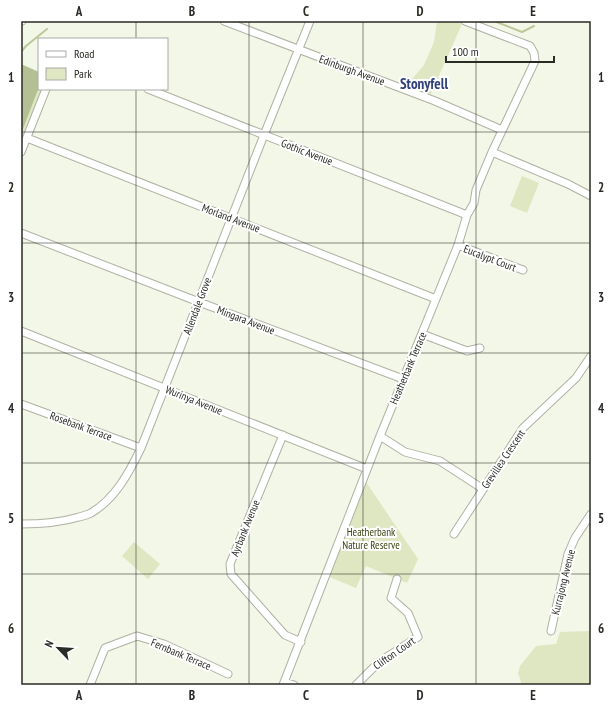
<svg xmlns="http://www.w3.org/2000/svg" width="612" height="706" viewBox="0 0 612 706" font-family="'PT Sans Narrow',sans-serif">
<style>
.green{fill:#dee7c1}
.forest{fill:#b5bf94}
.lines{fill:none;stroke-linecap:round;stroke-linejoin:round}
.stream{stroke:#bdc79c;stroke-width:2}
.minor-casing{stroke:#aeb2a3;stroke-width:9}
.minor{stroke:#fff;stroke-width:7}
.grid{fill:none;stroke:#2a2b25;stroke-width:1;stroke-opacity:0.55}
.labels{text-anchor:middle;stroke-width:4;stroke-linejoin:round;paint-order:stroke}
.street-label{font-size:11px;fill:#2a2b25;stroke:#fff}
.park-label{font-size:11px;fill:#3a4312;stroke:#fff}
.district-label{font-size:15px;font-weight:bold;fill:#30427c;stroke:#fff}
.neatline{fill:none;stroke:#2a2b25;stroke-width:1.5}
.grid-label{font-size:13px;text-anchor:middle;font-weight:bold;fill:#2a2b25}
</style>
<rect width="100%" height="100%" fill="#f3f7e7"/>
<path class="green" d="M 437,21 L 455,21 L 462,24 L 430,96 L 406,86 L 424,65 L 434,42 Z
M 21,71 L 39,78 L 39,89 L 43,89 L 21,144 Z
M 522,176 L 539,183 L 527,213 L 510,206 Z
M 364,479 L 418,559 L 407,583 L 366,566 L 356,588 L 327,576 Z
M 134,542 L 160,564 L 148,579 L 122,556 Z
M 591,631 L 591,685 L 522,685 L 518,673 L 520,666 L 536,646 L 556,644 L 560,632 Z"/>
<path class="forest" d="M 21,64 L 39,72 L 39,87 L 21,134 Z"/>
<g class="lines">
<path class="stream" d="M 494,21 L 522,32 L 534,26
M 21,52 L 26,46 L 47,29"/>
<defs>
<path id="minor" d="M 21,21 L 22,21
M 224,21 L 435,101 L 502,130
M 148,89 L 467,215
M 27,138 L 436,299
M 21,152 L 46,89
M 492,152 L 568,184 L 591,196
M 21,233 L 199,302 L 403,379
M 458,245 L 523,270
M 21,331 L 367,469
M 422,334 L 467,351 L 480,348
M 21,404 L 141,448
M 283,435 L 230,564 L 231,574 L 285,635 L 301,642
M 380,436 L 405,452 L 440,461 L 483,489
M 21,524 C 42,524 59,523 79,517 C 83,516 87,515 91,513 C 115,499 129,473 141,448 L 264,135 L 310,21
M 454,534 L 523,428 L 576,378 L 591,356
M 551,631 L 568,554 L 575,538 L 591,514
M 284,682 L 294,685
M 90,685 L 105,648 L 137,636 L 164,644 L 228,674
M 283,685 L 380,436 L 458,245 L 467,215 L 474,203 L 476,190 L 492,152 L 535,61 L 534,53 L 530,46 L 465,21
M 356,685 L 379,662 L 418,637 L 408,613 L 391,598 L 397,579"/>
</defs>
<use href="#minor" class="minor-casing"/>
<use href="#minor" class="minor"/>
</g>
<path class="grid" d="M 136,21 L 136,39M 249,21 L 249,685M 363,21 L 363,685M 476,21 L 476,685M 136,89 L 136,685M 21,132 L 591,132M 21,243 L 591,243M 21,353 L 591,353M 21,463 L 591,463M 21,574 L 591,574"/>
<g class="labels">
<g class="street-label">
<text transform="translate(352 70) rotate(20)" y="4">Edinburgh Avenue</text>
<text transform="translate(307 152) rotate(21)" y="4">Gothic Avenue</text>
<text transform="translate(231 218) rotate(21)" y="4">Morland Avenue</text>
<text transform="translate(490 258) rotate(21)" y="4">Eucalypt Court</text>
<text transform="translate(197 306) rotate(-69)" y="4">Allendale Grove</text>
<text transform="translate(246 320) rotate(21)" y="4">Mingara Avenue</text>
<text transform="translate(408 368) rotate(-67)" y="4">Heatherbank Terrace</text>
<text transform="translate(194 400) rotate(22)" y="4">Wurinya Avenue</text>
<text transform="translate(81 426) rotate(20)" y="4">Rosebank Terrace</text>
<text transform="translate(503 459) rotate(-56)" y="4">Grevillea Crescent</text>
<text transform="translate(245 528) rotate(-68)" y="4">Ayrbank Avenue</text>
<text transform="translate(563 582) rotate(-76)" y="4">Kurrajong Avenue</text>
<text transform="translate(394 653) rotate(-35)" y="4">Clifton Court</text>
<text transform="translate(181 654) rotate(23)" y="4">Fernbank Terrace</text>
</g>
<g class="park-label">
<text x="371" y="536">Heatherbank<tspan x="371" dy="13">Nature Reserve</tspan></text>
</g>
<g class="district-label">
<text x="424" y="89">Stonyfell</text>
</g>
</g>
<rect width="612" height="706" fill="none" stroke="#ffffff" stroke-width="44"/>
<rect x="38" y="38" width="130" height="52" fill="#ffffff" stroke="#aaaaa8"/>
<rect x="46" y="51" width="20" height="6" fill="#ffffff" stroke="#aaaaa8"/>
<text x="74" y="58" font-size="12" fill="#2a2b25">Road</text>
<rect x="46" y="68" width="20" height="12" fill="#dee7c1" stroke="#aaaaa8"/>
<text x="74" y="78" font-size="12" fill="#2a2b25">Park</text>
<g transform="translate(58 648) rotate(295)" stroke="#ffffff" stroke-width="3" paint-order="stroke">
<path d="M0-3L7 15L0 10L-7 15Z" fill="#2a2b25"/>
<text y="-6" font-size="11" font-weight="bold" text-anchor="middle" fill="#2a2b25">N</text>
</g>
<path d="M446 56v6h108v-6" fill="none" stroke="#2a2b25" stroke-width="2"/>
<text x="452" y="56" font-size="12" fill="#2a2b25" stroke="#ffffff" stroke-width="3" paint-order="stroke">100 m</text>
<rect x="22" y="22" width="568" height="662" class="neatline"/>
<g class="grid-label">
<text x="79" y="16">A</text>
<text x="192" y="16">B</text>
<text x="306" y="16">C</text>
<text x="420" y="16">D</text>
<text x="533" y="16">E</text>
<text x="11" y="82">1</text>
<text x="601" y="82">1</text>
<text x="11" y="192">2</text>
<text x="601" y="192">2</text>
<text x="11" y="302">3</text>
<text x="601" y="302">3</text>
<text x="11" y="413">4</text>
<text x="601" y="413">4</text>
<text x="11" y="523">5</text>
<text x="601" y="523">5</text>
<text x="11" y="633">6</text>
<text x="601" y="633">6</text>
<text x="79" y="700">A</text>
<text x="192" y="700">B</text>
<text x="306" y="700">C</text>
<text x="420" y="700">D</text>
<text x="533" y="700">E</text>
</g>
</svg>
